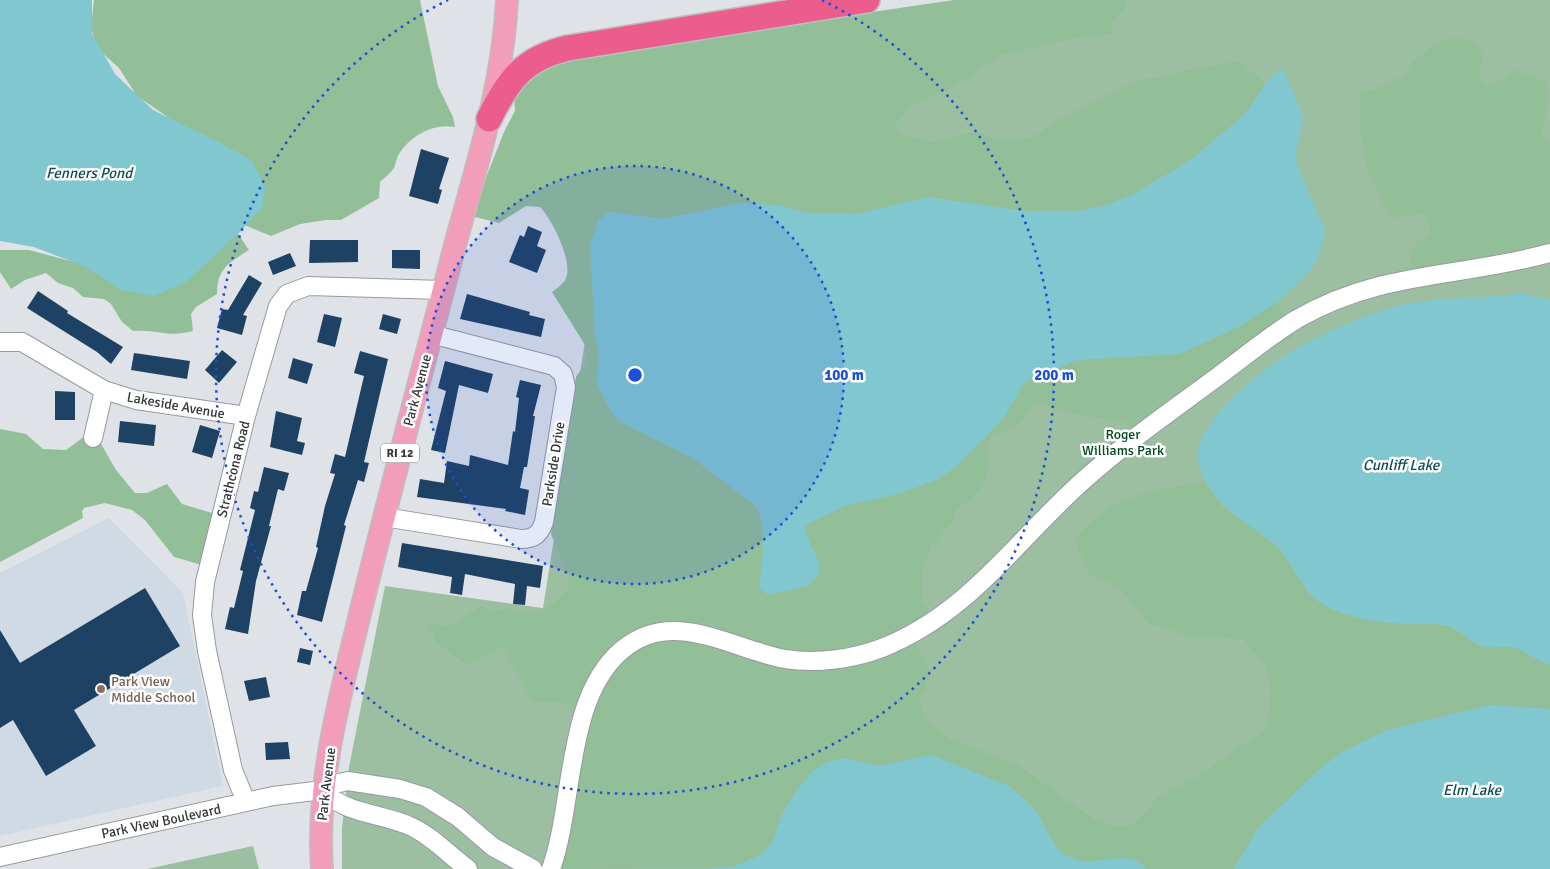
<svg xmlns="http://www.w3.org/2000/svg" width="1550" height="869" viewBox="0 0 1550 869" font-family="Signika,sans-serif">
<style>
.built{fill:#cfdae4}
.green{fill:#9bbfa0}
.forest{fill:#92be98}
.water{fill:#81c7d0}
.building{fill:#1e4263}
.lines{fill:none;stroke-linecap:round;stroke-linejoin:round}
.minor-casing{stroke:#969a9f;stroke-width:20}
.major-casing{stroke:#bebebf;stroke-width:24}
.highway-casing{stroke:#bebebf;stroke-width:28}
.minor{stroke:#fff;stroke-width:18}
.major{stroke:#f29eba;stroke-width:21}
.highway{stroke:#ea5d8c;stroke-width:25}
.ring{fill:none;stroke:#1d4ed8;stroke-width:2.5;stroke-dasharray:2.5 5}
.education-dot{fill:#8d6e63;stroke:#fff;stroke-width:2}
.labels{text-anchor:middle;stroke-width:5;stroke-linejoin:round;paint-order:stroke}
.shield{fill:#fff;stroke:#707273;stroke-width:1}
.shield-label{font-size:12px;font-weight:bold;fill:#333537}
.street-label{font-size:14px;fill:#333537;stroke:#fff}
.park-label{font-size:14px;fill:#00491a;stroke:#fff}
.education-label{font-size:14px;fill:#785e54;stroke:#fff;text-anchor:start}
.water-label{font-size:15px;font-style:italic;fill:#0c4c53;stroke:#fff}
.centre{fill:#1d4ed8;stroke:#fff;stroke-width:2.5}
.ring-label{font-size:15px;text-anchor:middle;font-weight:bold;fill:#1d4ed8;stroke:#fff;stroke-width:5;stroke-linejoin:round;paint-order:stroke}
</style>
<rect width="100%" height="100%" fill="#dfe3e8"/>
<path class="built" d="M 109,518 L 183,593 L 223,786 L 0,836 L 0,573 Z"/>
<path class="green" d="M 1125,0 L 1550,0 L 1550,869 L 342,869 L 342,828 L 349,767 L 385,586 L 543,608 L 591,303 L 588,176 L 1125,6 Z
M 253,846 L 259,869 L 147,869 Z"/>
<path class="forest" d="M 94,0 L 420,0 L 438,86 L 453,117 L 455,127 C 434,123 411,135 399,154 C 396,158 396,164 394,168 C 391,173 384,178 380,182 L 379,198 L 341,220 L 326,220 L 300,224 L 271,236 L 242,224 L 172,120 L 137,96 L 119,68 L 99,50 L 91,28 Z
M 954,0 L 1125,0 L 1125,7 L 1111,23 L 1113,34 L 1083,36 L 1001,55 L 950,88 L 910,106 L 893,128 L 904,136 L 936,143 L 975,131 L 1001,141 L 1032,138 L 1056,121 L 1139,79 L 1169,77 L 1183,71 L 1240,61 L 1265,84 L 1247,112 L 1192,159 L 1132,195 L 1107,205 L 1078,211 L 1021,211 L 929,197 L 856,214 L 808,213 L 777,205 L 740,203 L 664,219 L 609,212 L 595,336 L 599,352 L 597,383 L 610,411 L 619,421 L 691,457 L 756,506 C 768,527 762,565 759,588 L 819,562 L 805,531 L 805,525 L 847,505 L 898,494 L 938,479 L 957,466 L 1003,419 L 1022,386 L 1033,377 L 1078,360 L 1179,354 L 1239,327 L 1277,302 L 1294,335 L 1267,351 L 1144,443 L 1126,422 L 1085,416 L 1036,403 L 1015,428 L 992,434 C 984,448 988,448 988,464 C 989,485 972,500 956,509 L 952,522 L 931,546 L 922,571 L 922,600 L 941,626 L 915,643 C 927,667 937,672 919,697 L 921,707 L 930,724 L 950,739 L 1018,765 L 1093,819 L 1115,826 L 1129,826 L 1140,819 L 1157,798 L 1208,771 L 1224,757 L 1259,736 L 1268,725 L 1271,692 L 1267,666 L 1244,640 L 1220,637 L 1192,637 L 1148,623 L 1119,587 L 1089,575 L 1075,541 C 1108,493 1154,492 1205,481 L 1222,507 L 1276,545 L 1311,596 L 1324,605 L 1355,617 L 1389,623 L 1445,625 L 1482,647 L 1513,647 L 1550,664 L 1550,709 L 1490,705 L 1387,730 L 1342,752 L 1321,768 L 1258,828 L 1234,869 L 1147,869 L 1138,861 L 1124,858 L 1083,862 L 1068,856 L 1058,850 L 1034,808 L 931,755 L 879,766 L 844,758 L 782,815 L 772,843 L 760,855 L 733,867 L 558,869 C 574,818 580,765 592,713 L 557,701 L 544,703 L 531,699 L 503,647 L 466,664 L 438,644 L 428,624 L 449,627 L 481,606 L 491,613 L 509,608 C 528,621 558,605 570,587 L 568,575 L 551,534 L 576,377 L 587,361 L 585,345 L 552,292 C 557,288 564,284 566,278 C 573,261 552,219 540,207 L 526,206 L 499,223 L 471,216 L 504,132 L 515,111 L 514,92 L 532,71 L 542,72 L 566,57 Z
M 1455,38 L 1475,42 L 1484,56 L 1478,70 L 1482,83 L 1490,87 L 1516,70 L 1546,82 C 1550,100 1546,114 1541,132 L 1550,144 L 1550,261 L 1423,288 L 1420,287 L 1408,252 L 1431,230 L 1425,213 L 1390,218 L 1368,172 L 1360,131 L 1360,93 L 1376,89 L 1407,73 L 1413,62 L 1436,43 Z
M 234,228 L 249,250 C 229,263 217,268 217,294 L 196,307 L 191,314 L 193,331 C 167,338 158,329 133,331 L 122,322 L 111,304 L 104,299 L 83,297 L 73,288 L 58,283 L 46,273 L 25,280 L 11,289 L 0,272 L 0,250 L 29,250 L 108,271 Z
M 0,429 L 26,434 L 43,449 L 66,450 L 93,430 L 116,470 L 135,493 L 147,493 L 167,484 L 182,504 L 222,516 L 209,567 L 174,557 L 145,520 L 132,510 L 105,503 L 84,508 L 82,511 L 83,518 L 0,562 Z"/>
<path class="water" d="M 0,0 L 92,0 L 92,33 L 115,74 L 153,110 L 223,144 L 252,161 L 265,186 L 263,206 L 240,232 L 185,283 L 153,296 L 121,290 L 86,267 L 34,247 L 0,241 Z
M 1282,67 L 1303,115 L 1296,156 L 1299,170 L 1325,230 L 1320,253 L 1310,271 L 1277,302 L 1239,327 L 1179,354 L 1078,360 L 1033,377 L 1022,386 L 1003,419 L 957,466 L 938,479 L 898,494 L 847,505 L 805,525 L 805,531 L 819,562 L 819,575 L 808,586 L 768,595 L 759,588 C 762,565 768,527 756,506 L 691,457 L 619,421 L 610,411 L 597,383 L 599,352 L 595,336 L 590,246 L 598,221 L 609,212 L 664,219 L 740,203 L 777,205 L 808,213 L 856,214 L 929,197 L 1021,211 L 1078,211 L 1107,205 L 1132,195 L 1192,159 L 1247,112 L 1265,84 Z
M 1521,293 L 1550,300 L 1550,664 C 1536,662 1526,650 1512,647 C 1502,645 1489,650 1480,645 C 1468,639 1456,627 1444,625 C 1433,623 1421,624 1411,624 C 1382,623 1348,619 1322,604 C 1299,590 1294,560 1273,543 C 1243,519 1210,505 1199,464 C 1188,425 1268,364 1299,347 C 1329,331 1364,315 1398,306 C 1438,296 1480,300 1521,293 Z
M 1490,705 L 1550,709 L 1550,869 L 1234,869 L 1258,828 L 1321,768 L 1342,752 L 1387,730 Z
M 931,755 L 1009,786 L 1034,808 L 1058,850 L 1068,856 L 1083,862 L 1124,858 L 1138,861 L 1147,869 L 703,869 L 733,867 L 760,855 L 772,843 L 782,815 L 796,791 L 812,772 L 827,762 L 844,758 L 879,766 Z"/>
<path class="building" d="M 421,149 L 449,158 L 439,189 L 442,190 L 438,204 L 409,196 Z
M 528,226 L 542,232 L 537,246 L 546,250 L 537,273 L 509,262 L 520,235 L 524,237 Z
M 310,240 L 358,240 L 358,262 L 309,263 Z
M 392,250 L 420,250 L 420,269 L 392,268 Z
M 290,253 L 296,266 L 273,275 L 268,262 Z
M 249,275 L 262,283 L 243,315 L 247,316 L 242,335 L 217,328 L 222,309 L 228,310 Z
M 38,291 L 68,311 L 67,313 L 123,347 L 111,364 L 97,352 L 27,308 Z
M 467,294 L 530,312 L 529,315 L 545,319 L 541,337 L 460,319 Z
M 324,314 L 342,318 L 335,347 L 317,342 Z
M 383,314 L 401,319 L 397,334 L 379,329 Z
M 222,350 L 237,362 L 219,383 L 205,370 Z
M 360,351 L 388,359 L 364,462 L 369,463 L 364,482 L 358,480 L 344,525 L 346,526 L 322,622 L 297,615 L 302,591 L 306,591 L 318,548 L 316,547 L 325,506 L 335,474 L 330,473 L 335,454 L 345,457 L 364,376 L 354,373 Z
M 134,353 L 190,361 L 187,379 L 131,370 Z
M 293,358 L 313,364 L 307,384 L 288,378 Z
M 445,361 L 493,374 L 488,393 L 459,385 L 445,453 L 431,450 L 446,391 L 438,388 Z
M 520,380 L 541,385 L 533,416 L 535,416 L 527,467 L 524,467 L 520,488 L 529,490 L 525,515 L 505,511 L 506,509 L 417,497 L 420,479 L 444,483 L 447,461 L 469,466 L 470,455 L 508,465 L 513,431 L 515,432 L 519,398 L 516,397 Z
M 55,391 L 75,392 L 75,420 L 55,420 Z
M 276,411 L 302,418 L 297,441 L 305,443 L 302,455 L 270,447 Z
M 120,421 L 156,425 L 154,446 L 118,442 Z
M 200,425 L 220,431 L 212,458 L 192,452 Z
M 264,467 L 289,473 L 284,491 L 278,489 L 269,526 L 271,526 L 256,581 L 248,634 L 225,629 L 230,607 L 234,608 L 243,571 L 240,570 L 255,510 L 250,508 L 254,491 L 258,492 Z
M 402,543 L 543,566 L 540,588 L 527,586 L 525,605 L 513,604 L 515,584 L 465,574 L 462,595 L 450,593 L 452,577 L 398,567 Z
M 145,588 L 180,646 L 74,710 L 96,746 L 46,776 L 13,720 L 0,728 L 0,630 L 20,663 Z
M 300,648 L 313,651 L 310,665 L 297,662 Z
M 266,677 L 270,697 L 249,701 L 244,681 Z
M 288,742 L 290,759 L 266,760 L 265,743 Z"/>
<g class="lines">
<defs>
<path id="minor" d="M 0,342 L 22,342 L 104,390 L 136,400 L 246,416
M 93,438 L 104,390
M 384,517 L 521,539 C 534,539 540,534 544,522 L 566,387 L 563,374 L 554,366 L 431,334
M 323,790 C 345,815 383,813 412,827 C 433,837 449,855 468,869
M 246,802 L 233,770 L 207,651 L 202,615 L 205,582 L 246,416 L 278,306 L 287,294 L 308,286 L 443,290
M 0,857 L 273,796 L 323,790 L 331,785 L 348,781 L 400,789 L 426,797 L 458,817 L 493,847 L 533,869
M 551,869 C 575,802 565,698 622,650 C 673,607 731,649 785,659 C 817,664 853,659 882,648 C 970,613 1017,539 1085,479 C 1124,444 1167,414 1209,383 C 1238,362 1266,338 1297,319 C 1382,270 1460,278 1550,253"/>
<path id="major" d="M 322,869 C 316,784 339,700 359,618 C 389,494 422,372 454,249 C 476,167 503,85 507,0"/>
<path id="highway" d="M 489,119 C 508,80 524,58 568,48 L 867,0"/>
</defs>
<use href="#minor" class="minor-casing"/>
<use href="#major" class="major-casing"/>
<use href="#highway" class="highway-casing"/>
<use href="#minor" class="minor"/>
<use href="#major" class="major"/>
<use href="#highway" class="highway"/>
</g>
<circle cx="635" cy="375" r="209" fill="#1d4ed8" fill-opacity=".12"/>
<g class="ring">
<circle cx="635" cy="375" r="209"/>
<path d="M822 0A419 419 0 1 1 448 0"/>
</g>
<circle class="education-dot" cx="101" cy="689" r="5"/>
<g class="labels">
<rect class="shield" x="381" y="443.5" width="38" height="19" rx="4"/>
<g class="shield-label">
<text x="400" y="457">RI 12</text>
</g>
<g class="street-label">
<text transform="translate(417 390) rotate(-75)" y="5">Park Avenue</text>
<text transform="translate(176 405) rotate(10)" y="5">Lakeside Avenue</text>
<text transform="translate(553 464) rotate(-81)" y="5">Parkside Drive</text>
<text transform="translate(233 469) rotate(-76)" y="5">Strathcona Road</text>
<text transform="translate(326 784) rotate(-83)" y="5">Park Avenue</text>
<text transform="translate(161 821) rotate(-12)" y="5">Park View Boulevard</text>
</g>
<g class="park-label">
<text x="1123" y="439">Roger<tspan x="1123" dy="16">Williams Park</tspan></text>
</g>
<g class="education-label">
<text x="111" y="686">Park View<tspan x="111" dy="16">Middle School</tspan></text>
</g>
<g class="water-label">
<text x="89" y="178">Fenners Pond</text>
<text x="1401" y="470">Cunliff Lake</text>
<text x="1472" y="795">Elm Lake</text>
</g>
</g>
<circle cx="635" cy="375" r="8" class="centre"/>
<g class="ring-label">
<text x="844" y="380">100 m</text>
<text x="1054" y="380">200 m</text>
</g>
</svg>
